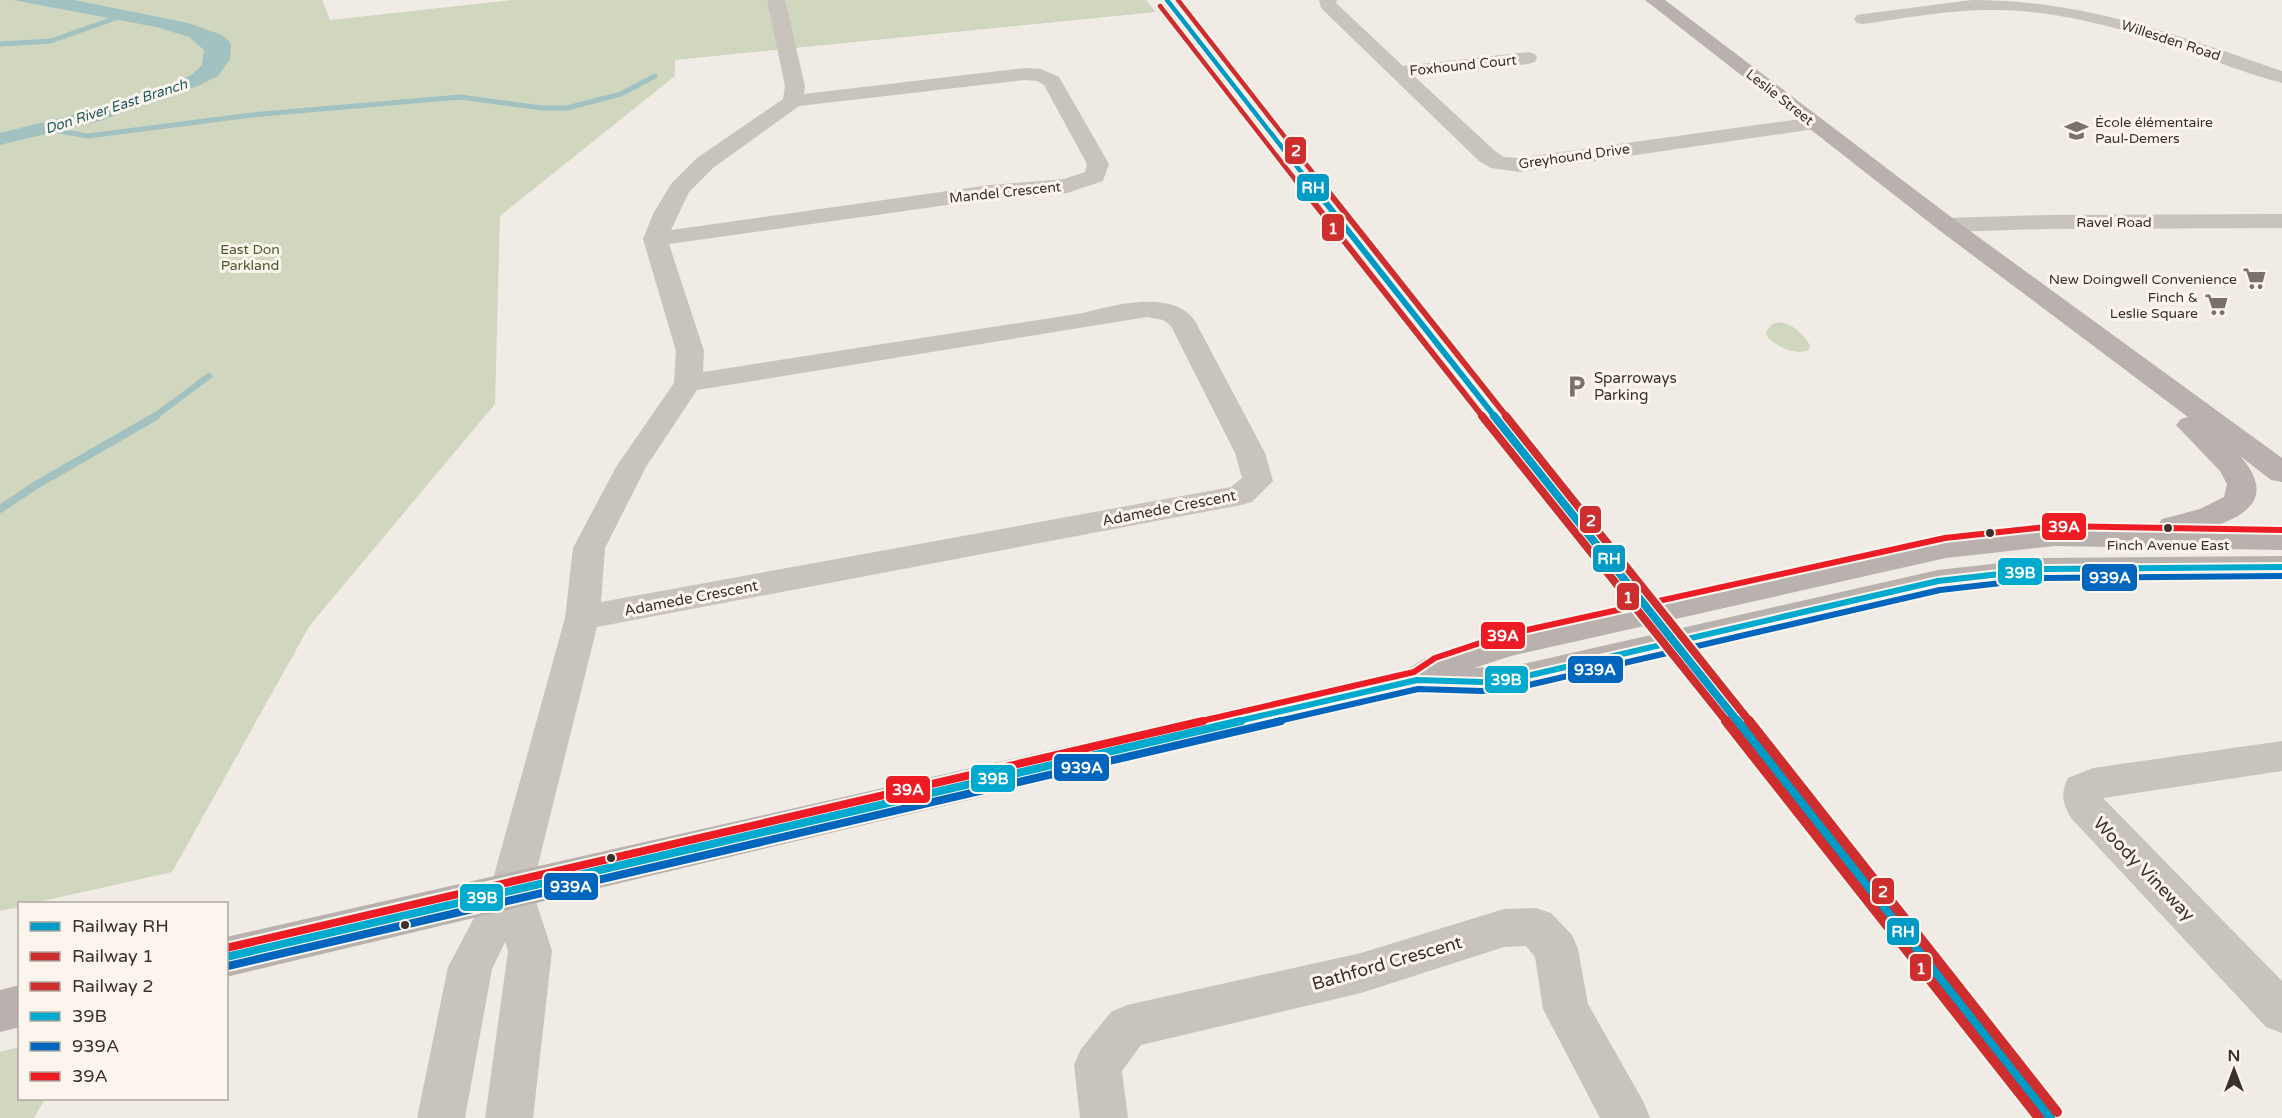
<svg xmlns="http://www.w3.org/2000/svg" width="2282" height="1118" viewBox="0 0 2282 1118" font-family="'Varela Round',sans-serif">
<style>
.green{fill:#d1d6bf}
.water{fill:#a1c2c1}
.lines{fill:none;stroke-linecap:round;stroke-linejoin:round}
.stream-far2{stroke:#a1c2c1;stroke-width:5}
.stream-far1{stroke:#a1c2c1;stroke-width:6}
.stream{stroke:#a1c2c1;stroke-width:8}
.minor{fill:#c9c3be;fill-rule:evenodd}
.major{fill:#b8b1ad;fill-rule:evenodd}
.bus-1-far1-casing{stroke:#fbf5ee;stroke-width:10}
.bus-1-casing{stroke:#fbf5ee;stroke-width:12}
.bus-2-far1-casing{stroke:#fbf5ee;stroke-width:10}
.bus-2-casing{stroke:#fbf5ee;stroke-width:12}
.bus-3-far1-casing{stroke:#fbf5ee;stroke-width:10}
.bus-3-casing{stroke:#fbf5ee;stroke-width:12}
.bus-1-far1{stroke:#00a9ce;stroke-width:6}
.bus-1{stroke:#00a9ce;stroke-width:8}
.bus-2-far1{stroke:#0065bd;stroke-width:6}
.bus-2{stroke:#0065bd;stroke-width:8}
.bus-3-far1{stroke:#ed1c24;stroke-width:6}
.bus-3{stroke:#ed1c24;stroke-width:8}
.rail-1-far3-casing{stroke:#fbf5ee;stroke-width:8}
.rail-1-far2-casing{stroke:#fbf5ee;stroke-width:10}
.rail-1-far1-casing{stroke:#fbf5ee;stroke-width:12}
.rail-1-casing{stroke:#fbf5ee;stroke-width:14}
.rail-2-far3-casing{stroke:#fbf5ee;stroke-width:8}
.rail-2-far2-casing{stroke:#fbf5ee;stroke-width:10}
.rail-2-far1-casing{stroke:#fbf5ee;stroke-width:12}
.rail-2-casing{stroke:#fbf5ee;stroke-width:14}
.rail-3-far3-casing{stroke:#fbf5ee;stroke-width:8}
.rail-3-far2-casing{stroke:#fbf5ee;stroke-width:10}
.rail-3-far1-casing{stroke:#fbf5ee;stroke-width:12}
.rail-3-casing{stroke:#fbf5ee;stroke-width:14}
.rail-1-far3{stroke:#009ac7;stroke-width:4.5}
.rail-1-far2{stroke:#009ac7;stroke-width:6}
.rail-1-far1{stroke:#009ac7;stroke-width:8}
.rail-1{stroke:#009ac7;stroke-width:10}
.rail-2-far3{stroke:#cf2e2f;stroke-width:4.5}
.rail-2-far2{stroke:#cf2e2f;stroke-width:6}
.rail-2-far1{stroke:#cf2e2f;stroke-width:8}
.rail-2{stroke:#cf2e2f;stroke-width:10}
.rail-3-far3{stroke:#cf2e2f;stroke-width:4.5}
.rail-3-far2{stroke:#cf2e2f;stroke-width:6}
.rail-3-far1{stroke:#cf2e2f;stroke-width:8}
.rail-3{stroke:#cf2e2f;stroke-width:10}
.bus-dot{fill:#3b302b;stroke:#fbf5ee;stroke-width:2}
.labels{text-anchor:middle;stroke-width:6;stroke-linejoin:round;paint-order:stroke}
.far-street-label{font-size:14px;fill:#3b302b;stroke:#fbf5ee}
.far-water-label{font-size:14px;font-style:italic;fill:#1f5a5e;stroke:#fbf5ee}
.far-poi-label{font-size:14px;fill:#3b302b;stroke:#fbf5ee;text-anchor:end}
.far-park-label{font-size:14px;fill:#4a5a2e;stroke:#fbf5ee}
.bus-label{font-size:14px;fill:#3b302b;stroke:#fbf5ee}
.poi-label{font-size:15px;fill:#3b302b;stroke:#fbf5ee;text-anchor:start}
.street-label{font-size:15px;fill:#3b302b;stroke:#fbf5ee}
.near-street-label{font-size:18px;fill:#3b302b;stroke:#fbf5ee}
.line-badge{stroke:#fbf5ee;stroke-width:2}
.badge-label{font-size:16px;text-anchor:middle;font-weight:bold;fill:#fff}
</style>
<rect width="100%" height="100%" fill="#f0ebe5"/>
<path class="green" d="M 0,0 L 322,0 L 330,20 L 513,0 L 1146,0 L 1156,12 L 675,60 L 675,76 L 500,216 L 495,404 L 310,625 L 172,872 L 34,903 L 20,904 L 19,907 L 0,911 Z
M 1780,322 C 1794,325 1802,333 1810,345 L 1809,350 C 1795,356 1779,347 1768,338 L 1766,332 L 1772,324 Z
M 19,1047 L 20,1098 L 45,1099 L 34,1118 L 0,1118 L 0,1052 Z"/>
<path class="water" d="M 13,0 L 74,0 L 188,23 L 222,35 L 229,41 L 231,45 L 230,59 L 218,76 L 198,86 L 168,95 L 100,121 L 0,145 L 0,133 L 88,111 L 176,82 L 193,74 L 202,65 L 204,50 L 189,37 L 156,27 Z"/>
<g class="lines">
<path class="stream-far2" d="M 0,44 L 51,41 L 121,16
M 48,129 L 88,136 L 252,115 L 460,97 L 542,108 L 567,108 L 621,94 L 655,76"/>
<path class="stream-far1" d="M 154,417 L 209,376"/>
<path class="stream" d="M 0,509 L 36,485 L 156,416"/>
<path class="minor" d="M 767,0 L 785,0 L 805,86 L 804,94 L 1024,68 L 1041,69 L 1059,77 L 1109,164 L 1103,181 L 1067,193 L 990,199 L 669,244 L 704,351 L 703,372 L 1083,313 C 1114,305 1173,289 1195,321 L 1265,453 L 1273,481 L 1252,502 L 1241,505 L 597,627 L 532,889 L 552,951 L 533,1118 L 485,1118 L 508,951 L 505,942 L 492,969 L 465,1118 L 417,1118 L 448,967 L 491,886 L 565,618 L 573,548 L 616,467 L 674,383 L 676,351 L 643,239 L 653,214 L 671,184 L 697,158 L 783,99 L 785,86 ZM 1024,80 L 1037,81 L 1044,85 L 1087,164 L 1085,172 L 1064,179 L 990,185 L 671,230 L 689,192 L 713,168 L 799,106 ZM 1147,317 L 1163,320 L 1171,326 L 1235,453 L 1242,478 L 1231,487 L 601,602 L 605,548 L 646,467 L 697,390 Z
M 1319,0 L 1337,0 L 1336,3 L 1403,66 L 1528,52 L 1535,54 L 1537,58 L 1535,62 L 1528,64 L 1414,76 L 1495,151 L 1504,157 L 1519,158 L 1815,117 L 1822,119 L 1825,123 L 1822,127 L 1815,129 L 1519,172 L 1491,168 L 1479,161 L 1321,8 Z
M 1972,0 C 2086,0 2176,35 2282,71 L 2282,83 C 2235,71 2190,50 2143,36 C 2095,22 2045,10 1995,10 C 1951,9 1907,18 1863,24 L 1857,23 L 1854,19 L 1857,15 L 1863,14 Z
M 2282,214 L 2282,228 L 2046,229 L 1947,232 L 1939,230 L 1935,225 L 1939,220 L 1947,218 L 2046,215 Z
M 2282,741 L 2282,771 L 2103,798 L 2282,981 L 2282,1033 L 2266,1027 L 2071,818 C 2063,804 2060,793 2068,778 L 2093,768 Z
M 1536,908 L 1551,913 L 1572,935 L 1578,949 L 1588,1004 L 1643,1101 L 1650,1118 L 1600,1118 L 1543,1009 L 1535,957 L 1526,946 L 1504,947 L 1361,993 L 1141,1045 L 1122,1071 L 1128,1118 L 1080,1118 L 1074,1065 L 1081,1049 L 1111,1012 L 1127,1005 L 1361,953 L 1504,909 Z"/>
<path class="major" d="M 1645,0 L 1665,0 L 1955,220 L 2282,458 L 2282,482 L 2271,480 L 2240,456 C 2273,493 2253,514 2212,527 L 2282,528 L 2282,550 L 2055,546 L 1946,558 L 1511,656 L 1474,668 L 1518,665 L 1938,570 L 2044,558 L 2282,556 L 2282,578 L 2044,580 L 1938,592 L 1518,691 L 1482,695 L 1417,693 L 226,977 L 226,937 L 1408,669 L 1425,658 L 1506,631 L 1946,536 L 2055,524 L 2157,526 L 2162,519 L 2200,509 L 2224,497 L 2227,484 L 2220,471 L 2176,425 L 2181,419 L 2188,417 L 1939,230 Z
M 20,985 L 20,1027 L 0,1032 L 0,990 Z"/>
<defs>
<path id="bus-1-far1" d="M 1234,722 L 1417,680 L 1482,682 L 1518,678 L 1938,581 L 2044,569 L 2282,567"/>
<path id="bus-1" d="M 226,957 L 1241,721"/>
<path id="bus-2-far1" d="M 1274,722 L 1418,689 L 1482,691 L 1520,687 L 1940,590 L 2045,578 L 2282,576"/>
<path id="bus-2" d="M 228,966 L 1281,721"/>
<path id="bus-3-far1" d="M 1197,722 L 1414,672 L 1435,658 L 1504,635 L 1945,538 L 2055,526 L 2282,530"/>
<path id="bus-3" d="M 226,948 L 1203,721"/>
</defs>
<use href="#bus-1-far1" class="bus-1-far1-casing"/>
<use href="#bus-1" class="bus-1-casing"/>
<use href="#bus-2-far1" class="bus-2-far1-casing"/>
<use href="#bus-2" class="bus-2-casing"/>
<use href="#bus-3-far1" class="bus-3-far1-casing"/>
<use href="#bus-3" class="bus-3-casing"/>
<use href="#bus-1-far1" class="bus-1-far1"/>
<use href="#bus-1" class="bus-1"/>
<use href="#bus-2-far1" class="bus-2-far1"/>
<use href="#bus-2" class="bus-2"/>
<use href="#bus-3-far1" class="bus-3-far1"/>
<use href="#bus-3" class="bus-3"/>
<defs>
<path id="rail-1-far3" d="M 1167,0 L 1309,182"/>
<path id="rail-1-far2" d="M 1308,180 L 1495,417"/>
<path id="rail-1-far1" d="M 1494,416 L 1738,722"/>
<path id="rail-1" d="M 1737,721 L 2050,1118"/>
<path id="rail-2-far3" d="M 1160,6 L 1297,182"/>
<path id="rail-2-far2" d="M 1296,180 L 1483,417"/>
<path id="rail-2-far1" d="M 1482,416 L 1727,722"/>
<path id="rail-2" d="M 1726,721 L 2039,1118"/>
<path id="rail-3-far3" d="M 1178,0 L 1320,182"/>
<path id="rail-3-far2" d="M 1319,180 L 1507,417"/>
<path id="rail-3-far1" d="M 1506,416 L 1750,722"/>
<path id="rail-3" d="M 1749,721 L 2057,1112"/>
</defs>
<use href="#rail-1-far3" class="rail-1-far3-casing"/>
<use href="#rail-1-far2" class="rail-1-far2-casing"/>
<use href="#rail-1-far1" class="rail-1-far1-casing"/>
<use href="#rail-1" class="rail-1-casing"/>
<use href="#rail-2-far3" class="rail-2-far3-casing"/>
<use href="#rail-2-far2" class="rail-2-far2-casing"/>
<use href="#rail-2-far1" class="rail-2-far1-casing"/>
<use href="#rail-2" class="rail-2-casing"/>
<use href="#rail-3-far3" class="rail-3-far3-casing"/>
<use href="#rail-3-far2" class="rail-3-far2-casing"/>
<use href="#rail-3-far1" class="rail-3-far1-casing"/>
<use href="#rail-3" class="rail-3-casing"/>
<use href="#rail-1-far3" class="rail-1-far3"/>
<use href="#rail-1-far2" class="rail-1-far2"/>
<use href="#rail-1-far1" class="rail-1-far1"/>
<use href="#rail-1" class="rail-1"/>
<use href="#rail-2-far3" class="rail-2-far3"/>
<use href="#rail-2-far2" class="rail-2-far2"/>
<use href="#rail-2-far1" class="rail-2-far1"/>
<use href="#rail-2" class="rail-2"/>
<use href="#rail-3-far3" class="rail-3-far3"/>
<use href="#rail-3-far2" class="rail-3-far2"/>
<use href="#rail-3-far1" class="rail-3-far1"/>
<use href="#rail-3" class="rail-3"/>
</g>
<defs>
<symbol id="school-bare" viewBox="-9 -9 18 18"><path d="M0-5L7-2L0 1L-7-2ZM-4 1L0 2.5L4 1V4Q0 6-4 4Z" fill="#7a716c" stroke="#fbf5ee" stroke-width="2.5" paint-order="stroke"/></symbol>
<symbol id="supermarket-bare" viewBox="-9 -9 18 18"><path d="M-6-5.5h2.5l.6 2H6L4.5 2H-2.5L-4.4-4H-6ZM-1.5 3.2a1.3 1.3 0 1 0 .1 0ZM3 3.2a1.3 1.3 0 1 0 .1 0Z" fill="#7a716c" stroke="#fbf5ee" stroke-width="2.5" paint-order="stroke"/></symbol>
<symbol id="parking-bare" viewBox="-9 -9 18 18"><path d="M-3.5-5.5H1a3.5 3.5 0 0 1 0 7H-1V5.5H-3.5ZM-1-3.4V-.6H.8a1.4 1.4 0 0 0 0-2.8Z" fill="#7a716c" stroke="#fbf5ee" stroke-width="2.5" paint-order="stroke"/></symbol>
</defs>
<g fill-rule="evenodd">
<use href="#school-bare" x="2060" y="114" width="33" height="33"/>
<use href="#supermarket-bare" x="2238" y="262" width="33" height="33"/>
<use href="#supermarket-bare" x="2200" y="288" width="33" height="33"/>
<use href="#parking-bare" x="1560" y="370" width="33" height="33"/>
</g>
<g class="bus-dot">
<circle cx="2168" cy="528" r="5"/>
<circle cx="1990" cy="533" r="5"/>
<circle cx="611" cy="858" r="5"/>
<circle cx="405" cy="925" r="5"/>
</g>
<g class="labels">
<g class="far-street-label">
<text transform="translate(2171 40) rotate(18)" y="5">Willesden Road</text>
<text transform="translate(1463 65) rotate(-6)" y="5">Foxhound Court</text>
<text transform="translate(1780 97) rotate(38)" y="5">Leslie Street</text>
<text transform="translate(1574 156) rotate(-8)" y="5">Greyhound Drive</text>
<text transform="translate(1005 192) rotate(-6)" y="5">Mandel Crescent</text>
<text x="2114" y="227">Ravel Road</text>
</g>
<g class="far-water-label">
<text transform="translate(116 106) rotate(-18)" y="5">Don River East Branch</text>
</g>
<g class="far-poi-label">
<text x="2095" y="127" text-anchor="start">École élémentaire<tspan x="2095" dy="16">Paul-Demers</tspan></text>
<text x="2237" y="284">New Doingwell Convenience</text>
<text x="2198" y="302">Finch &amp;<tspan x="2198" dy="16">Leslie Square</tspan></text>
</g>
<g class="far-park-label">
<text x="250" y="254">East Don<tspan x="250" dy="16">Parkland</tspan></text>
</g>
<g class="bus-label">
<text x="2168" y="550">Finch Avenue East</text>
</g>
<g class="poi-label">
<text x="1594" y="383">Sparroways<tspan x="1594" dy="17">Parking</tspan></text>
</g>
<g class="street-label">
<text transform="translate(1169 508) rotate(-11)" y="5">Adamede Crescent</text>
<text transform="translate(691 598) rotate(-11)" y="5">Adamede Crescent</text>
</g>
<g class="near-street-label">
<text transform="translate(2144 869) rotate(46)" y="6">Woody Vineway</text>
<text transform="translate(1387 963) rotate(-16)" y="6">Bathford Crescent</text>
</g>
</g>
<g class="line-badge">
<rect x="1284" y="136" width="23" height="29" rx="6" fill="#cf2e2f"/>
<rect x="1296" y="173" width="34" height="29" rx="6" fill="#009ac7"/>
<rect x="1321" y="213" width="24" height="29" rx="6" fill="#cf2e2f"/>
<rect x="1579" y="505" width="23" height="29" rx="6" fill="#cf2e2f"/>
<rect x="2041" y="512" width="46" height="29" rx="6" fill="#ed1c24"/>
<rect x="1592" y="544" width="34" height="29" rx="6" fill="#009ac7"/>
<rect x="1997" y="557" width="46" height="29" rx="6" fill="#00a9ce"/>
<rect x="2081" y="563" width="57" height="29" rx="6" fill="#0065bd"/>
<rect x="1616" y="582" width="24" height="29" rx="6" fill="#cf2e2f"/>
<rect x="1480" y="621" width="46" height="29" rx="6" fill="#ed1c24"/>
<rect x="1567" y="655" width="57" height="29" rx="6" fill="#0065bd"/>
<rect x="1484" y="665" width="45" height="29" rx="6" fill="#00a9ce"/>
<rect x="1053" y="753" width="57" height="29" rx="6" fill="#0065bd"/>
<rect x="970" y="764" width="46" height="29" rx="6" fill="#00a9ce"/>
<rect x="885" y="775" width="46" height="29" rx="6" fill="#ed1c24"/>
<rect x="543" y="872" width="56" height="29" rx="6" fill="#0065bd"/>
<rect x="1871" y="877" width="24" height="28" rx="6" fill="#cf2e2f"/>
<rect x="459" y="883" width="45" height="29" rx="6" fill="#00a9ce"/>
<rect x="1886" y="917" width="34" height="29" rx="6" fill="#009ac7"/>
<rect x="1909" y="953" width="23" height="29" rx="6" fill="#cf2e2f"/>
</g>
<g class="badge-label">
<text x="1296" y="156">2</text>
<text x="1313" y="193">RH</text>
<text x="1333" y="234">1</text>
<text x="1591" y="526">2</text>
<text x="2064" y="532">39A</text>
<text x="1609" y="564">RH</text>
<text x="2020" y="578">39B</text>
<text x="2110" y="583">939A</text>
<text x="1628" y="603">1</text>
<text x="1503" y="641">39A</text>
<text x="1595" y="675">939A</text>
<text x="1506" y="685">39B</text>
<text x="1082" y="773">939A</text>
<text x="993" y="784">39B</text>
<text x="908" y="795">39A</text>
<text x="571" y="892">939A</text>
<text x="1883" y="897">2</text>
<text x="482" y="903">39B</text>
<text x="1903" y="937">RH</text>
<text x="1921" y="974">1</text>
</g>
<rect x="18" y="902" width="210" height="198" fill="#fbf5ee" stroke="#aea6a0" stroke-width="1.5"/>
<rect x="30" y="922" width="30" height="9" fill="#009ac7" stroke="#aea6a0" stroke-width="1.5"/>
<text x="72" y="932" font-size="18" fill="#3b302b">Railway RH</text>
<rect x="30" y="952" width="30" height="9" fill="#cf2e2f" stroke="#aea6a0" stroke-width="1.5"/>
<text x="72" y="962" font-size="18" fill="#3b302b">Railway 1</text>
<rect x="30" y="982" width="30" height="9" fill="#cf2e2f" stroke="#aea6a0" stroke-width="1.5"/>
<text x="72" y="992" font-size="18" fill="#3b302b">Railway 2</text>
<rect x="30" y="1012" width="30" height="9" fill="#00a9ce" stroke="#aea6a0" stroke-width="1.5"/>
<text x="72" y="1022" font-size="18" fill="#3b302b">39B</text>
<rect x="30" y="1042" width="30" height="9" fill="#0065bd" stroke="#aea6a0" stroke-width="1.5"/>
<text x="72" y="1052" font-size="18" fill="#3b302b">939A</text>
<rect x="30" y="1072" width="30" height="9" fill="#ed1c24" stroke="#aea6a0" stroke-width="1.5"/>
<text x="72" y="1082" font-size="18" fill="#3b302b">39A</text>
<g transform="translate(2234 1070)" stroke="#fbf5ee" stroke-width="4.5" paint-order="stroke">
<path d="M0-4.5L10 22L0 15L-10 22Z" fill="#3b302b"/>
<text y="-9" font-size="16" font-weight="bold" text-anchor="middle" fill="#3b302b">N</text>
</g>
</svg>
